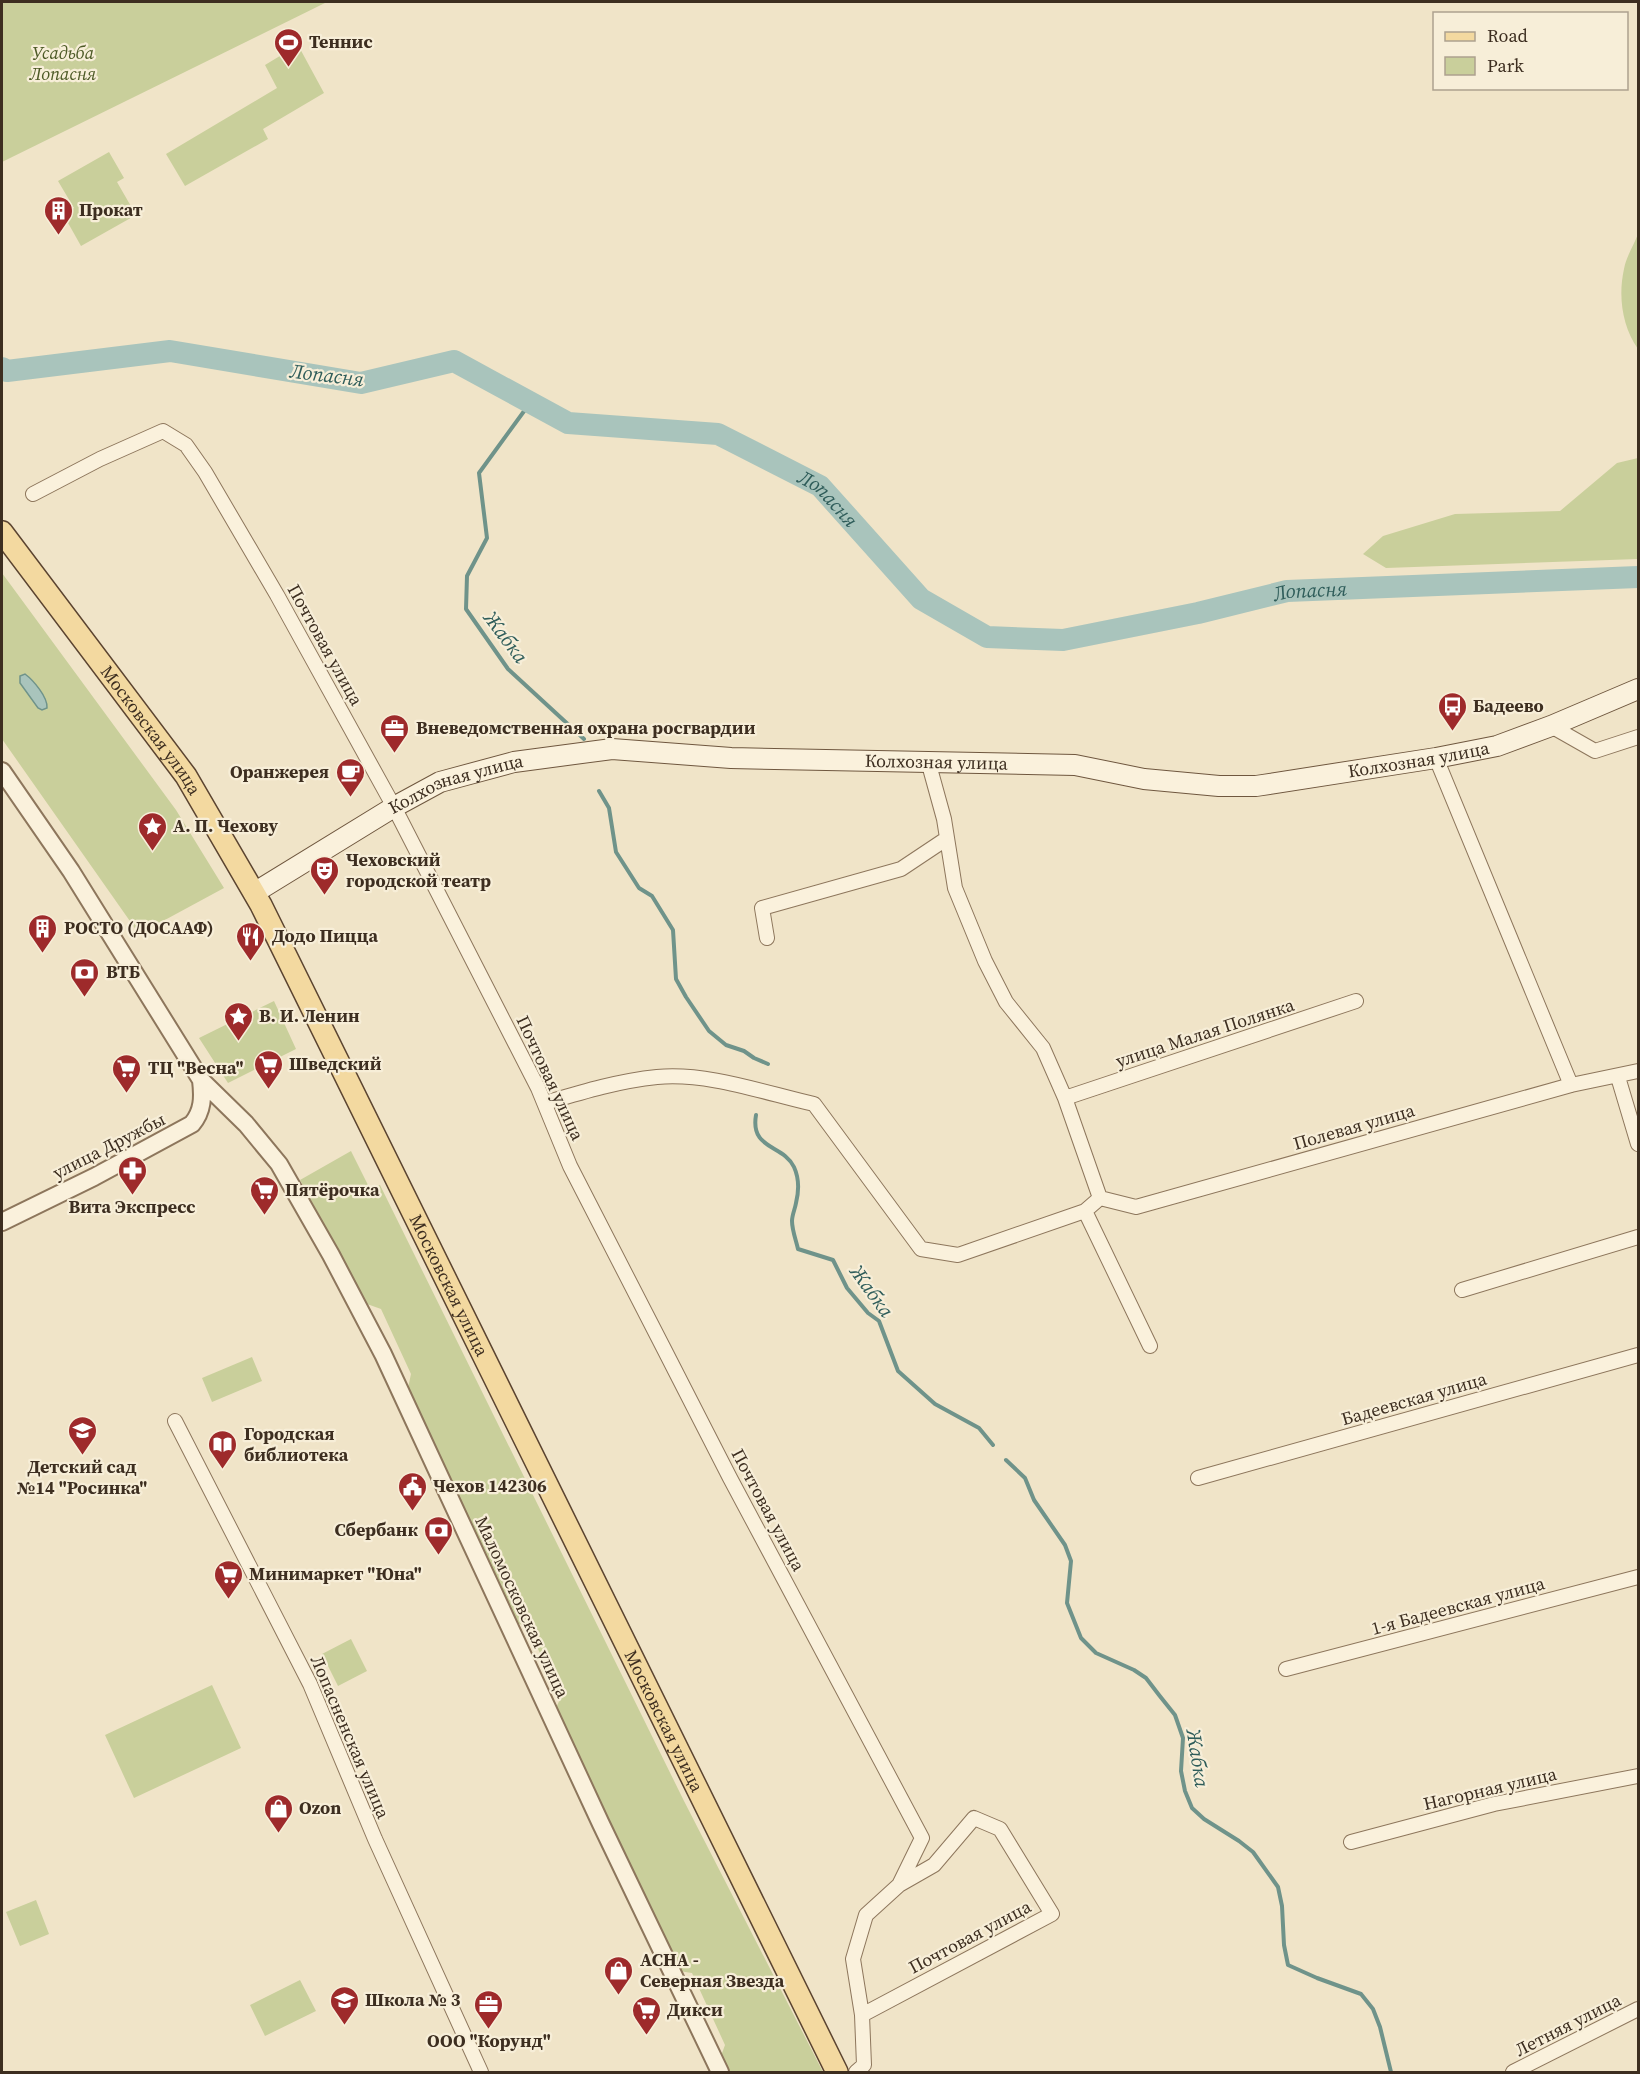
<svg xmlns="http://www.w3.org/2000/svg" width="1640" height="2074" viewBox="0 0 1640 2074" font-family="'Source Serif 4',serif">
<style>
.green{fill:#c9cf9b}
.water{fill:#a9c4bc;stroke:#6f938a;stroke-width:1.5}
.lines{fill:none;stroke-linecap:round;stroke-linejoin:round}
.stream{stroke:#6f938a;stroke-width:4}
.river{stroke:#a9c4bc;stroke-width:22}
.minor-casing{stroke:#8d765c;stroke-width:16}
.tertiary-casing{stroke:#8d765c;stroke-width:20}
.secondary-casing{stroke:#6f573f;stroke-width:22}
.primary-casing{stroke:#5b4430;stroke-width:24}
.minor{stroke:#faf1dc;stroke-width:14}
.tertiary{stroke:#faf1dc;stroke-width:16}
.secondary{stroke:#faf1dc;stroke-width:20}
.primary{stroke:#f3d9a0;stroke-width:21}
.labels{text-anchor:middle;stroke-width:4.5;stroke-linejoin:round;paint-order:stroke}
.poi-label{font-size:18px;font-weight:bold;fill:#3d2e20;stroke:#f7eed8;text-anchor:start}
.park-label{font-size:18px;font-style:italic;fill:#4d5a26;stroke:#f7eed8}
.street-label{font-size:18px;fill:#3d2e20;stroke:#f7eed8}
.water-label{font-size:20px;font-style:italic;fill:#2f5d5a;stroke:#f7eed8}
</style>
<rect width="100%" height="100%" fill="#f0e4c8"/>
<path class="green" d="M 2,2 L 327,2 L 2,162 Z
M 298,45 L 324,93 L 263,129 L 268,139 L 185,186 L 166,154 L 277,88 L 265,65 Z
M 109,152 L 124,178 L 117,182 L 136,215 L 81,246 L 63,214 L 74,208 L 58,181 Z
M 1638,234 L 1638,349 C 1622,326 1618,296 1624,269 C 1626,257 1634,245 1638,234 Z
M 1638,458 L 1638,559 L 1386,568 L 1363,554 L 1383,536 L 1455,514 L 1560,511 L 1617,463 Z
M 2,573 L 176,810 L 224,888 L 139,934 L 2,739 Z
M 274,1001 L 296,1049 L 228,1083 L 199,1038 Z
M 351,1151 L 370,1189 L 380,1185 L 684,1801 L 823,2072 L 728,2072 L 721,2056 L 725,2045 L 692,1973 L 679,1971 L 556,1708 L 561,1697 L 527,1626 L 516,1623 L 408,1388 L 411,1374 L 381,1309 L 367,1304 L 300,1180 Z
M 252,1357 L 262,1381 L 212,1402 L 202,1378 Z
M 351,1639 L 367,1671 L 338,1686 L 322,1654 Z
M 212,1685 L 241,1748 L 134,1798 L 105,1735 Z
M 36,1900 L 49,1934 L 20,1946 L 6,1912 Z
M 300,1980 L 316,2011 L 265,2036 L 250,2005 Z"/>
<path class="water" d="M 25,674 C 33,680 48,697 47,708 L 42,710 L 38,708 L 20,683 L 20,676 Z"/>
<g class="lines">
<path class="stream" d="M 530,403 L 479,473 L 487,538 L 467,576 L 466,609 L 508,669 L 584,739
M 599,791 L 609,808 L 616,852 L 639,888 L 652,896 L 673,930 L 676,979 L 686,997 L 709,1031 L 726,1045 L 744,1051 L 754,1058 L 768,1064
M 756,1115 C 750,1150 783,1144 794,1167 C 799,1178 799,1191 796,1203 C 795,1209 792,1215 792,1221 C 792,1230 796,1240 798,1249 L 833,1260 L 847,1288 L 868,1313 L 879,1321 L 898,1371 L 935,1404 L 979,1428 L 993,1445
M 1006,1460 L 1025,1478 L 1034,1500 L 1065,1545 L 1071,1561 L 1067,1603 L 1081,1638 L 1096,1653 L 1134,1670 L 1146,1678 L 1159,1695 L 1175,1715 L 1183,1738 L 1181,1771 L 1185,1791 L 1192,1808 L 1204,1819 L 1239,1841 L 1253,1852 L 1278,1887 L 1282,1906 L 1284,1945 L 1288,1965 L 1317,1978 L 1361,1994 L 1373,2009 L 1380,2027 L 1391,2072"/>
<path class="river" id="s1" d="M 2,368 L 7,371 L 170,351 L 361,383 L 454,361 L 568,423 L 718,434 L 820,486 L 921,599 L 987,637 L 1063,640 L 1198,613 L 1287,591 L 1638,577"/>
<defs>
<path id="minor" d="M 33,494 L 100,459 L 163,431 L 186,445 L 205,472 L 277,595 L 394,807 L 538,1088 L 570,1166 L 663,1347 L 730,1478 L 922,1838 L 899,1885 L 866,1915 L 853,1959 L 862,2015 L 864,2065 L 856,2072
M 1551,726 L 1595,751 L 1638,737
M 1436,758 L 1571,1085
M 928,761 L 944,819 L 955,888 L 985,961 L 1006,1002 L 1043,1048 L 1065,1098 L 1100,1198
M 767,938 L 762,908 L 901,869 L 946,839
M 1618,1077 L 1638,1144
M 1065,1098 L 1356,1001
M 545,1103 C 582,1092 618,1081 657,1077 C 707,1072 765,1093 814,1104 L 921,1249 L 958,1255 L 1085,1211 L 1100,1198
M 1100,1198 L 1136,1207 L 1571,1085 L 1638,1071
M 1085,1211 L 1150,1346
M 1462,1290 L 1638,1237
M 175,1421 L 310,1684 L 375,1839 L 481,2072
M 1198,1478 L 1638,1355
M 1286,1669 L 1638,1577
M 1351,1842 L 1494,1804 L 1638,1776
M 862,2015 L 1052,1914 L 1000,1829 L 974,1818 L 934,1865 L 899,1885
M 1513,2072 L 1638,2009"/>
<path id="tertiary" d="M 2,771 L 71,871 L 201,1080 L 246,1124 L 279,1164 L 331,1255 L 383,1354 L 601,1824 L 720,2072
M 2,1222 L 94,1177 L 192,1124 C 203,1111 203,1097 201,1080"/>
<g id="secondary">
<path id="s2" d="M 254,893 L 394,807 L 440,782 L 514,762 L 612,749 L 731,758 L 1075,765 L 1144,779 L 1219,786 L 1256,786 L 1436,758 L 1497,746 L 1551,726 L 1638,689"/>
</g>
<g id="primary">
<path id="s3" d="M 2,532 L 186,776 L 261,905 L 837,2072"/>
</g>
</defs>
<use href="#minor" class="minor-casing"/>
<use href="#tertiary" class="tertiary-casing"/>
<use href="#secondary" class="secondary-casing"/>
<use href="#primary" class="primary-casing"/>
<use href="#minor" class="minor"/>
<use href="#tertiary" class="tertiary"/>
<use href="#secondary" class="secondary"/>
<use href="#primary" class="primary"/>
</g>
<defs>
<symbol id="stadium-pin" viewBox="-11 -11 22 30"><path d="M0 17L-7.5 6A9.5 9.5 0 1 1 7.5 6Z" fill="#9e2a2b" stroke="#f7eed8"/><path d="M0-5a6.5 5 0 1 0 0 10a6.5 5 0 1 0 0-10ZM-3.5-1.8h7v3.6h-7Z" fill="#fff"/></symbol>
<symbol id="building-pin" viewBox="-11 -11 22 30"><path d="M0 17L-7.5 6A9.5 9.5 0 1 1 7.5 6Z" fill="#9e2a2b" stroke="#f7eed8"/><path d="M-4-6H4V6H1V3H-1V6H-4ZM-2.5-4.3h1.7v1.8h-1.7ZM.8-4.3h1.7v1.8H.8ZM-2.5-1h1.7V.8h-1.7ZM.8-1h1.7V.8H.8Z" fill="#fff"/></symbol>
<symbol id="bus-pin" viewBox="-11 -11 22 30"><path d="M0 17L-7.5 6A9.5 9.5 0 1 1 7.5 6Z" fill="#9e2a2b" stroke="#f7eed8"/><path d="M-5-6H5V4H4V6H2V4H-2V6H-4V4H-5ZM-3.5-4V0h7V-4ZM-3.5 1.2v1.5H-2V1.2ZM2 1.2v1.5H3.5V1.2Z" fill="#fff"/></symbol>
<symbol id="office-pin" viewBox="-11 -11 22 30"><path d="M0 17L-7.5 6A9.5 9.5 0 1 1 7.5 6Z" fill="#9e2a2b" stroke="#f7eed8"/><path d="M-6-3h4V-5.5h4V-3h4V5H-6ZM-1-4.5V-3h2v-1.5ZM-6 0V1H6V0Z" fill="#fff"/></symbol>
<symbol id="cafe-pin" viewBox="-11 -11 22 30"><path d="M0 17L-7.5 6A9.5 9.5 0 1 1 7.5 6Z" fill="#9e2a2b" stroke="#f7eed8"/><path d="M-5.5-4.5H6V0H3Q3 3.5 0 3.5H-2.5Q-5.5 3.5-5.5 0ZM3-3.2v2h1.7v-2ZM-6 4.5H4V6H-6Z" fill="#fff"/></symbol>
<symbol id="sight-pin" viewBox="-11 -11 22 30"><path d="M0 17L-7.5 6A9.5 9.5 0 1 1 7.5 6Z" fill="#9e2a2b" stroke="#f7eed8"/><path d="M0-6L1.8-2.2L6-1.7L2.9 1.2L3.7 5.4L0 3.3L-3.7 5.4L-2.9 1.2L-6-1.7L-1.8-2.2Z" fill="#fff"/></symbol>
<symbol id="theatre-pin" viewBox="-11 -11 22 30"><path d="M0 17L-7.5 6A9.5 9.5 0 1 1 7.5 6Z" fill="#9e2a2b" stroke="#f7eed8"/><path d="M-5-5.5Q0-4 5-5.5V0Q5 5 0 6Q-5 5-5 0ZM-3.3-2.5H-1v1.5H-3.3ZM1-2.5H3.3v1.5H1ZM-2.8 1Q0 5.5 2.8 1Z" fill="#fff"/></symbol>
<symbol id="restaurant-pin" viewBox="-11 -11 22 30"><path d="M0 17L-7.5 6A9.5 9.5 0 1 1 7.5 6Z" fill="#9e2a2b" stroke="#f7eed8"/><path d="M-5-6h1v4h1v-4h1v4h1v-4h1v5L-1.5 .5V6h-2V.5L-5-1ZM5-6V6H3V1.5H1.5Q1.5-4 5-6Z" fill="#fff"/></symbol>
<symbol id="bank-pin" viewBox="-11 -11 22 30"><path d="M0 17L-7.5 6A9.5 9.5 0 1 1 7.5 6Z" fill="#9e2a2b" stroke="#f7eed8"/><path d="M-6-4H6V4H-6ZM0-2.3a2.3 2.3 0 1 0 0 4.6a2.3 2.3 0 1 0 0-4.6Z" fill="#fff"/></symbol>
<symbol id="supermarket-pin" viewBox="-11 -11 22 30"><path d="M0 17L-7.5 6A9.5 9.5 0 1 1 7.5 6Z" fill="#9e2a2b" stroke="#f7eed8"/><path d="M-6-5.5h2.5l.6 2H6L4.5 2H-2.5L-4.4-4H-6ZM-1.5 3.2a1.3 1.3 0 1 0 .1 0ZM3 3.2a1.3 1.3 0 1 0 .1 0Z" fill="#fff"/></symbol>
<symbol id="pharmacy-pin" viewBox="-11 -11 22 30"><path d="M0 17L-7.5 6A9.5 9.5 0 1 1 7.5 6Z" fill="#9e2a2b" stroke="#f7eed8"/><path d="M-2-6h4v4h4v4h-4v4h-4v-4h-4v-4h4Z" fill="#fff"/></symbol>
<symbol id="school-pin" viewBox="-11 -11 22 30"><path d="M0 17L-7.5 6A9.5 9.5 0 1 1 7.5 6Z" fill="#9e2a2b" stroke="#f7eed8"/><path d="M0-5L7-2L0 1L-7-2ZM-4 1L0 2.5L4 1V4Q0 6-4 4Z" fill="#fff"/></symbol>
<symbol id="library-pin" viewBox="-11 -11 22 30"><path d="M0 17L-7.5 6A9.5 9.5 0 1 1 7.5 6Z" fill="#9e2a2b" stroke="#f7eed8"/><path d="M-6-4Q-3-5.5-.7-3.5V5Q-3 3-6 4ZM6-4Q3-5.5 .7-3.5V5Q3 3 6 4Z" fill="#fff"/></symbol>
<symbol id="civic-pin" viewBox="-11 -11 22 30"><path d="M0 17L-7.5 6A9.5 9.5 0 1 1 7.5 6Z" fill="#9e2a2b" stroke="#f7eed8"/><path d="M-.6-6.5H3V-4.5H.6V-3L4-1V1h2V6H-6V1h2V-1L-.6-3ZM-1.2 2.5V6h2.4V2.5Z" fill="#fff"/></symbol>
<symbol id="shop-pin" viewBox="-11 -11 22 30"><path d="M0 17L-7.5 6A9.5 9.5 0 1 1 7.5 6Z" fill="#9e2a2b" stroke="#f7eed8"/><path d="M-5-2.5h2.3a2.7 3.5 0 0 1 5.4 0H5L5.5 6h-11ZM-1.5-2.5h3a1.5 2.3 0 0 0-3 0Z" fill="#fff"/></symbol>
</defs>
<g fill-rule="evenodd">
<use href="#stadium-pin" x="272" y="26" width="33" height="45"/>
<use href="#building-pin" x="42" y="194" width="33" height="45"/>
<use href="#bus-pin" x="1436" y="690" width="33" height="45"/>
<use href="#office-pin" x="378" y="712" width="33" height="45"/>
<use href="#cafe-pin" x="334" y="756" width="33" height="45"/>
<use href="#sight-pin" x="136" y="810" width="33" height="45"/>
<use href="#theatre-pin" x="308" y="854" width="33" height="45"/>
<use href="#building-pin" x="26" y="912" width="33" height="45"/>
<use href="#restaurant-pin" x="234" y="920" width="33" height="45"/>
<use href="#bank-pin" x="68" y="956" width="33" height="45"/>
<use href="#sight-pin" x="222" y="1000" width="33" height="45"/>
<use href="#supermarket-pin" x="252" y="1048" width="33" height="45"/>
<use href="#supermarket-pin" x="110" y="1052" width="33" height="45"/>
<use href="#pharmacy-pin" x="116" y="1154" width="33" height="45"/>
<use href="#supermarket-pin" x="248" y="1174" width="33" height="45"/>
<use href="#school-pin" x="66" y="1414" width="33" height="45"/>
<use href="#library-pin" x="206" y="1428" width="33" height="45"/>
<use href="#civic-pin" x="396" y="1470" width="33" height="45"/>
<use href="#bank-pin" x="422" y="1514" width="33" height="45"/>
<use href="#supermarket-pin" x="212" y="1558" width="33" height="45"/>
<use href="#shop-pin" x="262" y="1792" width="33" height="45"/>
<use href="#shop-pin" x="602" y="1954" width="33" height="45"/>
<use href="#school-pin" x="328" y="1984" width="33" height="45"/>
<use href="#office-pin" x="472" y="1988" width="33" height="45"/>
<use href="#supermarket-pin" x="630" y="1994" width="33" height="45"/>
</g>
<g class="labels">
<g class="poi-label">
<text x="309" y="48">Теннис</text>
<text x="79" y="216">Прокат</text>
<text x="1473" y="712">Бадеево</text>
<text x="416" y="734">Вневедомственная охрана росгвардии</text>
<text x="329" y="778" text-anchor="end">Оранжерея</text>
<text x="173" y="832">А. П. Чехову</text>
<text x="346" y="866">Чеховский<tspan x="346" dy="21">городской театр</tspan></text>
<text x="64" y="934">РОСТО (ДОСААФ)</text>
<text x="272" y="942">Додо Пицца</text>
<text x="106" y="978">ВТБ</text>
<text x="259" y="1022">В. И. Ленин</text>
<text x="289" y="1070">Шведский</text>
<text x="148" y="1074">ТЦ "Весна"</text>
<text x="285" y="1196">Пятёрочка</text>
<text x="132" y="1213" text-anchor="middle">Вита Экспресс</text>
<text x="244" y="1440">Городская<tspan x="244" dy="21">библиотека</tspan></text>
<text x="82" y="1473" text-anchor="middle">Детский сад<tspan x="82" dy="21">№14 "Росинка"</tspan></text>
<text x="433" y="1492">Чехов 142306</text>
<text x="418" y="1536" text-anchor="end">Сбербанк</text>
<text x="249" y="1580">Минимаркет "Юна"</text>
<text x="299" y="1814">Ozon</text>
<text x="640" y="1966">АСНА -<tspan x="640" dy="21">Северная Звезда</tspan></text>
<text x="365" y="2006">Школа № 3</text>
<text x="667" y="2016">Дикси</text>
<text x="489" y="2047" text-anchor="middle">ООО "Корунд"</text>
</g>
<g class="park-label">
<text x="63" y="59">Усадьба<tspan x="63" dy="21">Лопасня</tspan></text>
</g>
<g class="street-label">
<text transform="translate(325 645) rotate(61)" y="6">Почтовая улица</text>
<text dy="6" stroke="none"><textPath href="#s3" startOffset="248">Московская улица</textPath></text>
<text dy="6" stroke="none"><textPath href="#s2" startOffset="1203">Колхозная улица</textPath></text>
<text dy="6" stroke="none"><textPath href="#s2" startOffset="717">Колхозная улица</textPath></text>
<text dy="6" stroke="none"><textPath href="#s2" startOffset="231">Колхозная улица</textPath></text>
<text transform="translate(1205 1033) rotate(-18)" y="6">улица Малая Полянка</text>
<text transform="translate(550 1078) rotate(65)" y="6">Почтовая улица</text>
<text transform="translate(1354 1127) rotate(-16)" y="6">Полевая улица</text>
<text transform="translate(109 1146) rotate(-27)" y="6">улица Дружбы</text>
<text dy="6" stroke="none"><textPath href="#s3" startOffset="879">Московская улица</textPath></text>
<text transform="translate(1414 1399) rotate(-16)" y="6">Бадеевская улица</text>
<text transform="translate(768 1510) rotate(62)" y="6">Почтовая улица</text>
<text transform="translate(1458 1606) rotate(-15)" y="6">1-я Бадеевская улица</text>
<text transform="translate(522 1607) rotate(65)" y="6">Маломосковская улица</text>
<text dy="6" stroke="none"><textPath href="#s3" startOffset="1365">Московская улица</textPath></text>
<text transform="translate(350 1737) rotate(67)" y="6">Лопасненская улица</text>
<text transform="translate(1490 1789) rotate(-13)" y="6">Нагорная улица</text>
<text transform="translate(970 1937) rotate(-28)" y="6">Почтовая улица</text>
<text transform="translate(1568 2025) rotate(-27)" y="6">Летняя улица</text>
</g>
<g class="water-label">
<text transform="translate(327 375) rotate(7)" y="7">Лопасня</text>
<text dy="7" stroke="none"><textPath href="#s1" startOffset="868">Лопасня</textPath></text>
<text dy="7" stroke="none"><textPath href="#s1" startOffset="1410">Лопасня</textPath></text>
<text transform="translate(506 637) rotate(53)" y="7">Жабка</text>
<text transform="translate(872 1291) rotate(54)" y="7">Жабка</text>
<text transform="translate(1198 1758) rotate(81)" y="7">Жабка</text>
</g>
</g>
<rect width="1640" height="2074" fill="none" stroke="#3d2e20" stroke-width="6"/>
<rect x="1433" y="12" width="195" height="78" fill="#f7eed8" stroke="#ada18e" stroke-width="1.5"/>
<rect x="1445" y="32" width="30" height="9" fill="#f3d9a0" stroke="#ada18e" stroke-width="1.5"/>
<text x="1487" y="42" font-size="18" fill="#3d2e20">Road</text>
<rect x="1445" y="57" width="30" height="18" fill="#c9cf9b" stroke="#ada18e" stroke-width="1.5"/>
<text x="1487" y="72" font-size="18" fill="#3d2e20">Park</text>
</svg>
